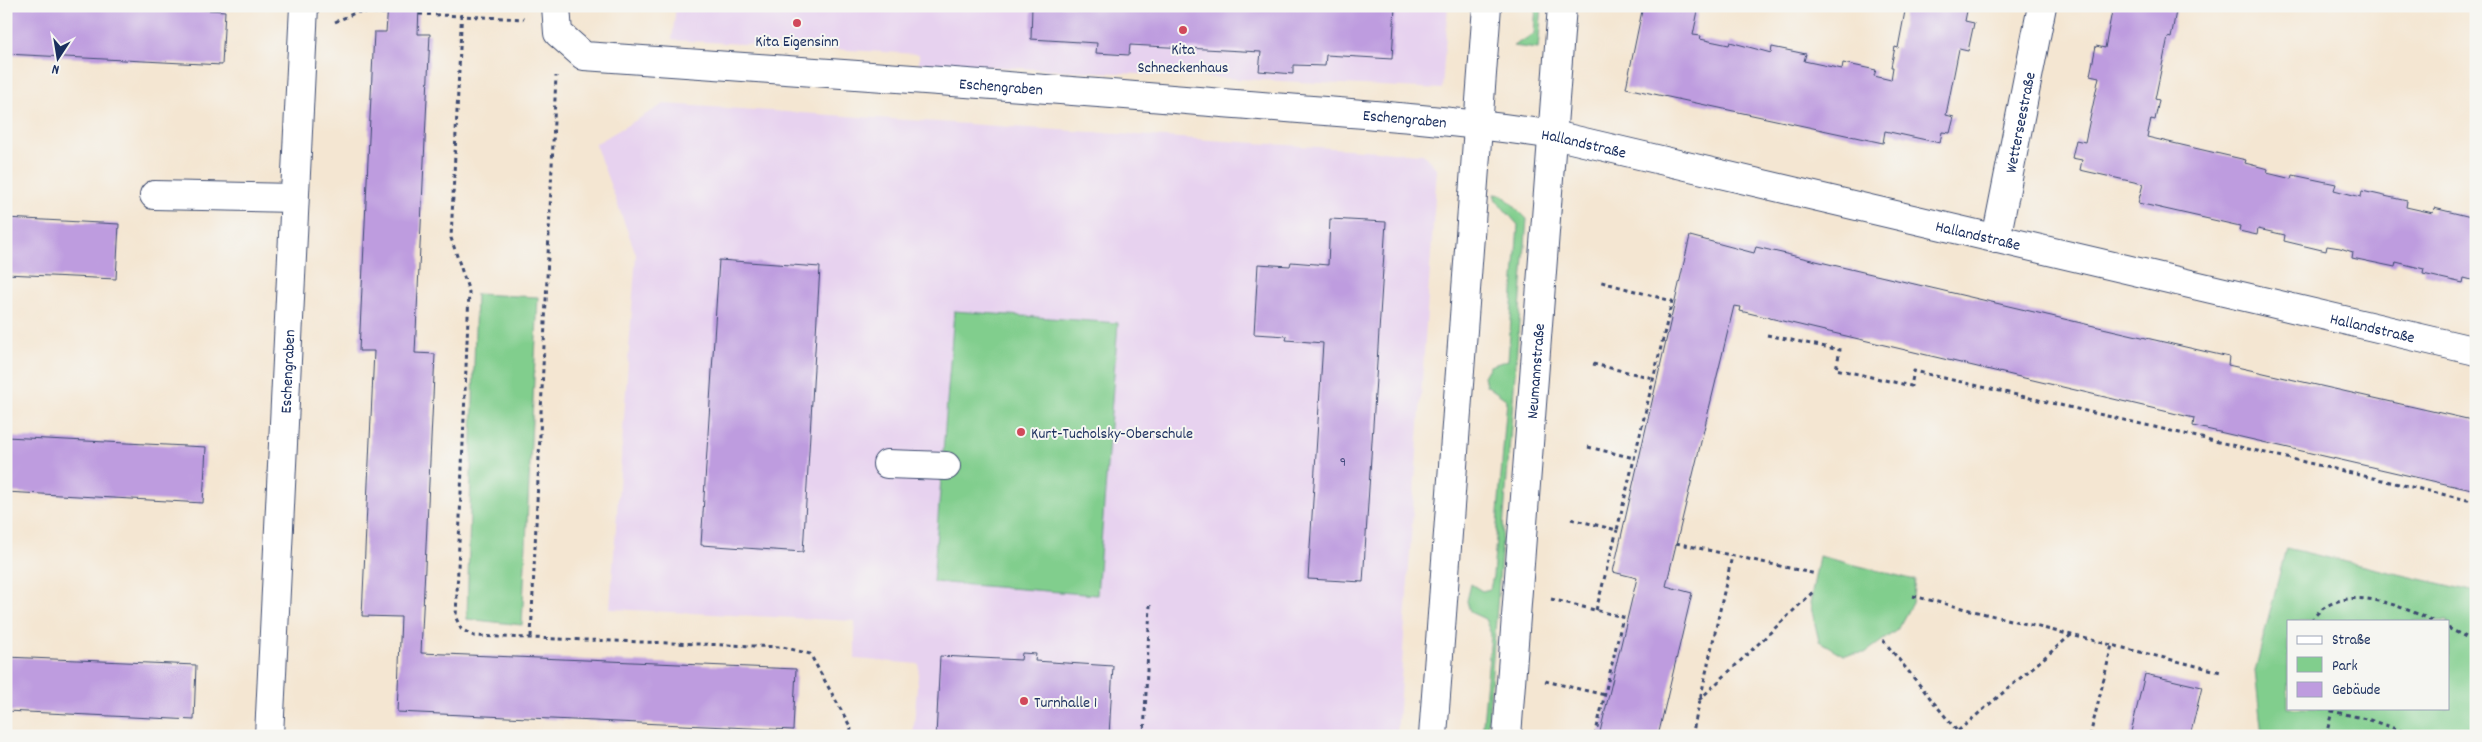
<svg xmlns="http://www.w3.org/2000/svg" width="2482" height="742" viewBox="0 0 2482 742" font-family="Dekko,sans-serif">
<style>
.built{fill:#e7d2ef}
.green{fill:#81ce8d;stroke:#4e7e76;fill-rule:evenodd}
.building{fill:#be9cdf}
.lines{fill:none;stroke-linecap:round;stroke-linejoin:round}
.minor-casing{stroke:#3c4a6f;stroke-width:30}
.path{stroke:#3c4a6f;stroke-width:3;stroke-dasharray:4 4;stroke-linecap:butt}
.minor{stroke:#fff;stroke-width:28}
.poi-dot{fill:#d1495b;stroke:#f6f6f2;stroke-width:2}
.labels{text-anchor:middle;stroke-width:4;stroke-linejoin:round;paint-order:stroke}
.number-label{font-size:14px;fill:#444a7e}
.poi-label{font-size:16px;fill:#1b2f5e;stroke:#f6f6f2}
.street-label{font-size:16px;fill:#1b2f5e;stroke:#f6f6f2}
</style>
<rect width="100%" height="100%" fill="#f6f6f2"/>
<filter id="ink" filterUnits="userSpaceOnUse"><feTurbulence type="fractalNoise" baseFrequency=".02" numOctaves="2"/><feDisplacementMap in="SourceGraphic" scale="10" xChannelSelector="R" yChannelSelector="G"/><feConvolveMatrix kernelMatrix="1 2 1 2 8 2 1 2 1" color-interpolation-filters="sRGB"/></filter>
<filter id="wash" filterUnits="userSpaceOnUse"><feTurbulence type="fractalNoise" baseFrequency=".0096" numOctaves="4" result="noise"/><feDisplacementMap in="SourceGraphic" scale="20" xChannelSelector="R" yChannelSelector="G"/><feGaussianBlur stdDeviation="1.12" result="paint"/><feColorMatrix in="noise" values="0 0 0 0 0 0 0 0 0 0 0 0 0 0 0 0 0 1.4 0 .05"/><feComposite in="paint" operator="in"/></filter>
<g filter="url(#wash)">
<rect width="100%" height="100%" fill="#f4e6d2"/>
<path class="built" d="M 676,6 L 1448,6 L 1442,89 L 919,63 L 919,54 L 672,40 Z
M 664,104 L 1423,154 L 1437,169 L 1397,736 L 913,736 L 919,664 L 855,659 L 855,621 L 610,609 L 636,254 L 595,144 Z"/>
<path class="green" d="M 1536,6 L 1542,6 L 1538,49 L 1513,46 L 1534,34 Z
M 1494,194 L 1503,195 L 1527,219 L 1487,736 L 1482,736 L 1491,634 L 1485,619 L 1470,612 L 1467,601 L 1471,584 L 1482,591 L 1490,589 L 1493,576 L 1507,400 L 1486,385 L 1484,376 L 1490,366 L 1508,360 L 1518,225 L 1496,200 Z
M 476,294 L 538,297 L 522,625 L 467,619 Z
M 954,311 L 1118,323 L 1097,595 L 933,582 Z
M 2286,548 L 2476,592 L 2476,736 L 2262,736 L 2255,671 ZM 2288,621 L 2448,621 L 2448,708 L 2288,708 Z
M 1819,556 L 1915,580 L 1912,603 L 1897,630 L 1865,653 L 1843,655 L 1819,641 L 1810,603 Z"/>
<g id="blocks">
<path class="building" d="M 6,6 L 139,6 L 225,11 L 222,65 L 6,54 Z
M 388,6 L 419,6 L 418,34 L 430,34 L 415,353 L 435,354 L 421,653 L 796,669 L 793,730 L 397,712 L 401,617 L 362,616 L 374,351 L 359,351 L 374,32 L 386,32 Z
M 1032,6 L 1395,6 L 1392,59 L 1326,55 L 1325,66 L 1293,65 L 1293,74 L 1259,71 L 1261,52 L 1130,45 L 1129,55 L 1096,53 L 1097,43 L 1031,39 Z
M 1643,6 L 1699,6 L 1693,35 L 1701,36 L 1700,39 L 1729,45 L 1730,42 L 1771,53 L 1772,47 L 1806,54 L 1804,61 L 1842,69 L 1843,63 L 1876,70 L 1874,76 L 1891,80 L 1893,67 L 1891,67 L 1895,47 L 1898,48 L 1906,6 L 1968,6 L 1965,21 L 1974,23 L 1968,51 L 1959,49 L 1946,115 L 1954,117 L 1950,133 L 1942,132 L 1940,143 L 1885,131 L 1883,143 L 1626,88 Z
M 2113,6 L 2177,6 L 2171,38 L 2168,37 L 2155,99 L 2159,100 L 2155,120 L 2151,119 L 2147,137 L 2246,160 L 2245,163 L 2268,169 L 2267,173 L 2292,179 L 2293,175 L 2336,184 L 2334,190 L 2361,197 L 2362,191 L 2407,201 L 2406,207 L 2433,213 L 2434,208 L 2475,218 L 2476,281 L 2464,278 L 2463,283 L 2423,274 L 2424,269 L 2396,262 L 2395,267 L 2352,258 L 2353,252 L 2340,248 L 2327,246 L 2326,251 L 2284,241 L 2285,235 L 2258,229 L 2257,235 L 2239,231 L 2240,226 L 2138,203 L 2143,184 L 2080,170 L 2082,160 L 2072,158 L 2076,140 L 2085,142 L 2099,77 L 2090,75 L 2096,46 L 2105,48 Z
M 6,218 L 119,224 L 116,279 L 6,274 Z
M 1330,219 L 1386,222 L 1363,582 L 1308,579 L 1323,343 L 1286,340 L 1287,336 L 1254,334 L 1258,264 L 1290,266 L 1291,262 L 1328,265 Z
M 1690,236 L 1754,253 L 1756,247 L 2094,326 L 2229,357 L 2228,365 L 2476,421 L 2476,491 L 2193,426 L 2194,418 L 1740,311 L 1741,307 L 1734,306 L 1666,586 L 1692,593 L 1658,736 L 1599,736 L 1637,578 L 1613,572 Z
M 719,260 L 820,267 L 803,552 L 701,545 Z
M 6,437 L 206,447 L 203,503 L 6,492 Z
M 1022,653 L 1036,654 L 1035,661 L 1113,666 L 1109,736 L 936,736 L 940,656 L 1021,660 Z
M 6,657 L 196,665 L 194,720 L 6,711 Z
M 2145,674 L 2202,687 L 2190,736 L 2130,736 Z"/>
</g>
</g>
<g filter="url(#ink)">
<use href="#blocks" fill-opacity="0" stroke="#3c4a6f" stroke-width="1"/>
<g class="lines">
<defs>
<g id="minor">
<path id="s1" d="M 556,6 L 558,33 L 584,56 C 789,70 994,84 1198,101 C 1317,111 1436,117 1554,135 L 2476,351"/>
<path d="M 154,195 L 294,198"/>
<path id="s2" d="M 1996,239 L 2042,6"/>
<path d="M 887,464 L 946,466"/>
<path id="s3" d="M 269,736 L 304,6"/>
<path d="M 1433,736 L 1487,6"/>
<path id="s4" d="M 1507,736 L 1562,6"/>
</g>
</defs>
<use href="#minor" class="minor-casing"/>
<path class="path" d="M 343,6 L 356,12
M 462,6 L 451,238 L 469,292 L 456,618 L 461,629 L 474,636 L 783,647 L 810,654 L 851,728 L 850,736
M 419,14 L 524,19
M 335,22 L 357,12 L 387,13
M 1767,335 L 1840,350 L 1836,369 L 1911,386 L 1914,371 L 2476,502
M 1593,364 L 1653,378
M 1588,447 L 1634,458
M 1571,519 L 1617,530 L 1672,301 L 1598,281
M 1676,543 L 1816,574
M 1913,596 L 2221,672
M 1551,599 L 1623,617 L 1595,736
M 1596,610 L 1617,530
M 2311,621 C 2340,580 2397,604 2433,621
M 2448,628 L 2476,642
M 531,637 L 556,76
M 1883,640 L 1961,736
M 1545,681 L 1605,695
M 1699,700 L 1813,592
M 1144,736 L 1150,605
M 1692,736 L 1732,556
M 1952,736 L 2071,635
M 2090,736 L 2112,645
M 2326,736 L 2332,711 L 2370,720 L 2416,736"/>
<use href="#minor" class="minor"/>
</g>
</g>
<g class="poi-dot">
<circle cx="797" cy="23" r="5"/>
<circle cx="1183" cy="30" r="5"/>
<circle cx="1021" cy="432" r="5"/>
<circle cx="1024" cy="701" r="5"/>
</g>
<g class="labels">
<g class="number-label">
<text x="1343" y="466">9</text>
</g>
<g class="poi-label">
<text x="797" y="46">Kita Eigensinn</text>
<text x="1183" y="54">Kita<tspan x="1183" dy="18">Schneckenhaus</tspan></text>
<text x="1031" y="438" text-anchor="start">Kurt-Tucholsky-Oberschule</text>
<text x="1034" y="707" text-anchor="start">Turnhalle 1</text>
</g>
<g class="street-label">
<text dy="6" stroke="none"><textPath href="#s1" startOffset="480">Eschengraben</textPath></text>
<text dy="6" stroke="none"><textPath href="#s1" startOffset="885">Eschengraben</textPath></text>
<text dy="6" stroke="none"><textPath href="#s2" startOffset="119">Wetterseestraße</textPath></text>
<text dy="6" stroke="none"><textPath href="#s1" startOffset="1066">Hallandstraße</textPath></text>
<text dy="6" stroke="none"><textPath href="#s1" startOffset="1471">Hallandstraße</textPath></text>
<text dy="6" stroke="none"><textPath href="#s1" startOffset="1876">Hallandstraße</textPath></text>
<text dy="6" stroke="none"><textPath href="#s3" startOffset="365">Eschengraben</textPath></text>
<text dy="6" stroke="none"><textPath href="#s4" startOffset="366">Neumannstraße</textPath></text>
</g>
</g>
<rect width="2482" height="742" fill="none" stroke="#f6f6f2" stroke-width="25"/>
<rect x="2287" y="620" width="162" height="90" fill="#f6f6f2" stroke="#9ea6b7"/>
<rect x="2297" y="636" width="25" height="8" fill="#ffffff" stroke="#9ea6b7"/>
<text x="2332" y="644" font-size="15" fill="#1b2f5e">Straße</text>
<rect x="2297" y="657" width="25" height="15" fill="#81ce8d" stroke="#9ea6b7"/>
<text x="2332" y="670" font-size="15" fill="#1b2f5e">Park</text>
<rect x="2297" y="682" width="25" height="15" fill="#be9cdf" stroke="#9ea6b7"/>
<text x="2332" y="694" font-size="15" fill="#1b2f5e">Gebäude</text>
<g transform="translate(58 58) rotate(192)" stroke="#f6f6f2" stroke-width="4" paint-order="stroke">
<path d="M0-4L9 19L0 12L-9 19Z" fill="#1b2f5e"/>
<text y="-8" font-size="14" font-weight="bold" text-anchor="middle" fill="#1b2f5e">N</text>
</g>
</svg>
